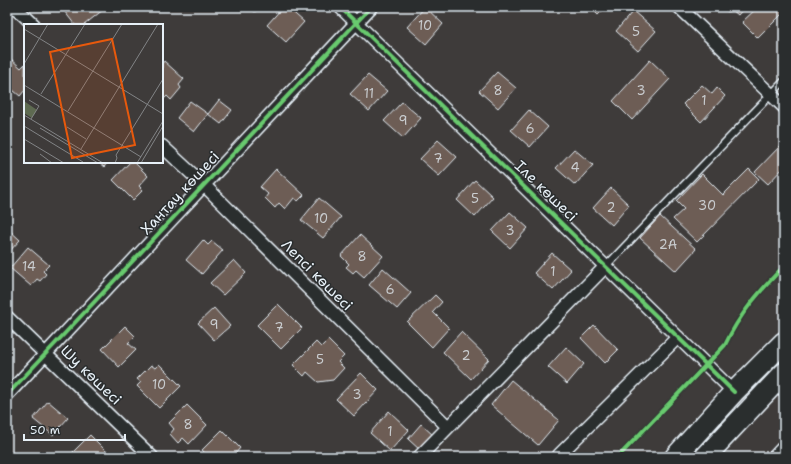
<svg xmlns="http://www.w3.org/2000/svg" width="791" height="464" viewBox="0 0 791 464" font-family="'Shantell Sans',sans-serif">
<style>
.building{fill:#6d5d55;stroke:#e8f1f8}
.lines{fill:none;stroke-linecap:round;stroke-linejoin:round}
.service-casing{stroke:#e8f1f8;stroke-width:9}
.minor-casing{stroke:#e8f1f8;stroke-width:15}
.primary-casing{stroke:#e8f1f8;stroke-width:23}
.service{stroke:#2a2d2e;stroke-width:6}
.minor{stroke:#2a2d2e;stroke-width:12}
.primary{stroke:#2a2d2e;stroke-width:20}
.cycleway-casing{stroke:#2a2d2e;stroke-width:6}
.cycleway{stroke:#67ca6e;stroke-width:4}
.labels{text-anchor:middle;stroke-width:3;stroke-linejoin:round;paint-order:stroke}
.number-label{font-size:13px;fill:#c9cccf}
.street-label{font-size:15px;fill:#e8f1f8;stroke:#2a2d2e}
.inset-road{fill:none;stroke:#828486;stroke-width:1}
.view{fill:#e8590c;fill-opacity:0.15;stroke:#e8590c;stroke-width:2}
.inset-edge{fill:none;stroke:#e8f1f8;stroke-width:2}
</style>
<rect width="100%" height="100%" fill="#3e3b3a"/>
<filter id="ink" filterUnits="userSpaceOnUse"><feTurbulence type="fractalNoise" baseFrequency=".025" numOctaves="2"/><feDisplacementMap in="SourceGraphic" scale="8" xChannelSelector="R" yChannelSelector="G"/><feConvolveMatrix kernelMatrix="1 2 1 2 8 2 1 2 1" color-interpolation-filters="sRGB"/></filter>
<g filter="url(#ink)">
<path class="building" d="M 61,7 L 102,7 L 104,9 L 84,25 L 75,25 Z
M 249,7 L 260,7 L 255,12 Z
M 283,7 L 287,7 L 304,22 L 286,42 L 267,25 Z
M 425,7 L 443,24 L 426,44 L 407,27 Z
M 590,7 L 606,7 L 598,15 Z
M 722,7 L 745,7 L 738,15 L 731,9 L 728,12 Z
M 758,7 L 777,7 L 783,13 L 758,38 L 742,22 Z
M 633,11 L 656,31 L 638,51 L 616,31 Z
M 11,59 L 21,68 L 25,64 L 25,90 L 20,96 L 7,85 L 7,63 Z
M 650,60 L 670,79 L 632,120 L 613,101 Z
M 164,61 L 184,79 L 179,85 L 181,88 L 171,100 L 167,96 L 162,101 L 162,64 Z
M 497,72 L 516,88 L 498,108 L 479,91 Z
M 368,75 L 387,91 L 369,111 L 350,94 Z
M 702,85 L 712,94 L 717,88 L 725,96 L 701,122 L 683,104 Z
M 219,100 L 232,110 L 221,124 L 208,114 Z
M 190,101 L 208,114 L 194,132 L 177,118 Z
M 402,102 L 421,118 L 403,138 L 384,121 Z
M 529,110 L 548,127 L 530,147 L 511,130 Z
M 438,140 L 457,157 L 439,176 L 420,159 Z
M 782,144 L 784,146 L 784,167 L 768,184 L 755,172 Z
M 574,149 L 593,165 L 575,185 L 556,168 Z
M 98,162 L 108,162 L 104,167 Z
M 130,162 L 134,162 L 148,176 L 139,186 L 143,190 L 133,200 L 113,180 Z
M 276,169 L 304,195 L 298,201 L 294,198 L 285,209 L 279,203 L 275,208 L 265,198 L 268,194 L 260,187 Z
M 749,169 L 759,179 L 697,242 L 673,219 L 684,209 L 676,201 L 702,174 L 723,195 Z
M 475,180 L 493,197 L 475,217 L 457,200 Z
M 611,188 L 629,205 L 612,225 L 593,208 Z
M 319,198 L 341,217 L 323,238 L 301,220 Z
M 510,212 L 528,228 L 510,248 L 492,231 Z
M 660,216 L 696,249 L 676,271 L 640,238 Z
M 7,228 L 20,240 L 7,254 Z
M 360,235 L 383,256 L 364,277 L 356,270 L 353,273 L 346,267 L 349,264 L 341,256 Z
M 203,240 L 208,245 L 212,241 L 223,250 L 202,274 L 186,260 Z
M 28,247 L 49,265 L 43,271 L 46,274 L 40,281 L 37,279 L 31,286 L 10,268 Z
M 552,253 L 571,270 L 553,290 L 534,273 Z
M 234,260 L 246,273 L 223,295 L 210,283 Z
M 383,268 L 411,293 L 397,309 L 369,285 Z
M 435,295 L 442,302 L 433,312 L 449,328 L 432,347 L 407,322 Z
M 278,304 L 302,328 L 281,349 L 257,325 Z
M 214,308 L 230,326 L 214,340 L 198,323 Z
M 594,325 L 618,350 L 605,363 L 581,338 Z
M 125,326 L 135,336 L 128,343 L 136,350 L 119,367 L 102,349 Z
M 461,332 L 489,359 L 471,379 L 443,352 Z
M 328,340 L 344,356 L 338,362 L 344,368 L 333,380 L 318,382 L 307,372 L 304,376 L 293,365 L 316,342 L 321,347 Z
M 566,347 L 584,364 L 567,384 L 548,367 Z
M 159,364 L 181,386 L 159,408 L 137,386 L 141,382 L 137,379 L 151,365 L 155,368 Z
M 361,373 L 378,390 L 354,416 L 336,399 Z
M 511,380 L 559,420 L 538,445 L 491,405 Z
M 48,401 L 68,418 L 53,435 L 33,419 Z
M 187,405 L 207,425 L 189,444 L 183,438 L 178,443 L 170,434 L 174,429 L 169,423 Z
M 389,411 L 409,430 L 390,451 L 370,433 Z
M 421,424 L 434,436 L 421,451 L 408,439 Z
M 222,430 L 240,448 L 235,454 L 238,457 L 209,457 L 202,450 Z
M 90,435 L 109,454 L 106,457 L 74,457 L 71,454 Z"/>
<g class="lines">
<defs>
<path id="service" d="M 606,266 L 784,81
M 770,457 L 784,442"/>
<path id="minor" d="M 15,7 L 34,25
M 340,7 L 734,392
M 679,7 L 784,107
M 162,146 L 204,185 L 448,427
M 7,317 L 152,457
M 7,395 L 371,7
M 559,455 L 678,337
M 419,457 L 606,266"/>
<path id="primary" d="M 675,457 L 734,392 L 784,342
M 705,457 L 784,373"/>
</defs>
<use href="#service" class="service-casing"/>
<use href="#minor" class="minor-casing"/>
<use href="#primary" class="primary-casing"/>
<use href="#service" class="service"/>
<use href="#minor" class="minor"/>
<use href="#primary" class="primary"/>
<defs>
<path id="cycleway" d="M 340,7 L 734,392
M 7,395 L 371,7
M 618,457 L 725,345 C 740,313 760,291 784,266"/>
</defs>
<use href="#cycleway" class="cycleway-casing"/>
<use href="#cycleway" class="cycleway"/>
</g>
</g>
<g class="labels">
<g class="number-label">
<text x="425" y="30">10</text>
<text x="636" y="36">5</text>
<text x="498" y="95">8</text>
<text x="641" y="95">3</text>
<text x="369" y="98">11</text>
<text x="704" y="105">1</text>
<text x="403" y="125">9</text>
<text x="530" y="133">6</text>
<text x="438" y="163">7</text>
<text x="575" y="172">4</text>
<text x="475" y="203">5</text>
<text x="707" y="210">30</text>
<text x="611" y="212">2</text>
<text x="321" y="223">10</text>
<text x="510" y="235">3</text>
<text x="668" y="249">2А</text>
<text x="362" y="261">8</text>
<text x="29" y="271">14</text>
<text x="553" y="276">1</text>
<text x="390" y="294">6</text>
<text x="214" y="329">9</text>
<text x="279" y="332">7</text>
<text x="466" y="360">2</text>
<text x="320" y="364">5</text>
<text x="159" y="389">10</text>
<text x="357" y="399">3</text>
<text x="188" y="429">8</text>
<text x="390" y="436">1</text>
</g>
<g class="street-label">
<text transform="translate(546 191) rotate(44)" y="5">Іле көшесі</text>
<text transform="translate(180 193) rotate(-47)" y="5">Хантау көшесі</text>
<text transform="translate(317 275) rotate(45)" y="5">Лепсі көшесі</text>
<text transform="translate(91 375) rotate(44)" y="5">Шу көшесі</text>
</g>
</g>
<g transform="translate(24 24)">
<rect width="139" height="139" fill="#3e3b3a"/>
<path d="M 0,77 L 13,86 L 8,94 L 0,89 Z" fill="#5e6a51"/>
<path class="inset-road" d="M 0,5 L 139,90M 0,40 L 24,0M 0,61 L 117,133M 17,70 L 61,0M 5,76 L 15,82 L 7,95M 44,87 L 98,0M 0,91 L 79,139M 0,102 L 59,138M 43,103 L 62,115M 16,104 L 74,139M 0,115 L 40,139M 57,125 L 134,0M 16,130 L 28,139M 91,139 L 93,134 L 92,131 L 139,55M 113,139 L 139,97M 117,139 L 139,102"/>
<path class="view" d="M 88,15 L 111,121 L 48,134 L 26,28 Z"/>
<rect width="139" height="139" class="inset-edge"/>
</g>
<rect width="791" height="464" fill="none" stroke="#2a2d2e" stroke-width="24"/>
<rect x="12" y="12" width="767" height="440" fill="none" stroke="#e8f1f8" stroke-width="1.5" filter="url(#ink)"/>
<path d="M24 434v6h101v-6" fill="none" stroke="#e8f1f8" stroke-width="2"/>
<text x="30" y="434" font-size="12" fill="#e8f1f8" stroke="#2a2d2e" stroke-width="3" paint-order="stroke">50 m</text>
</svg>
